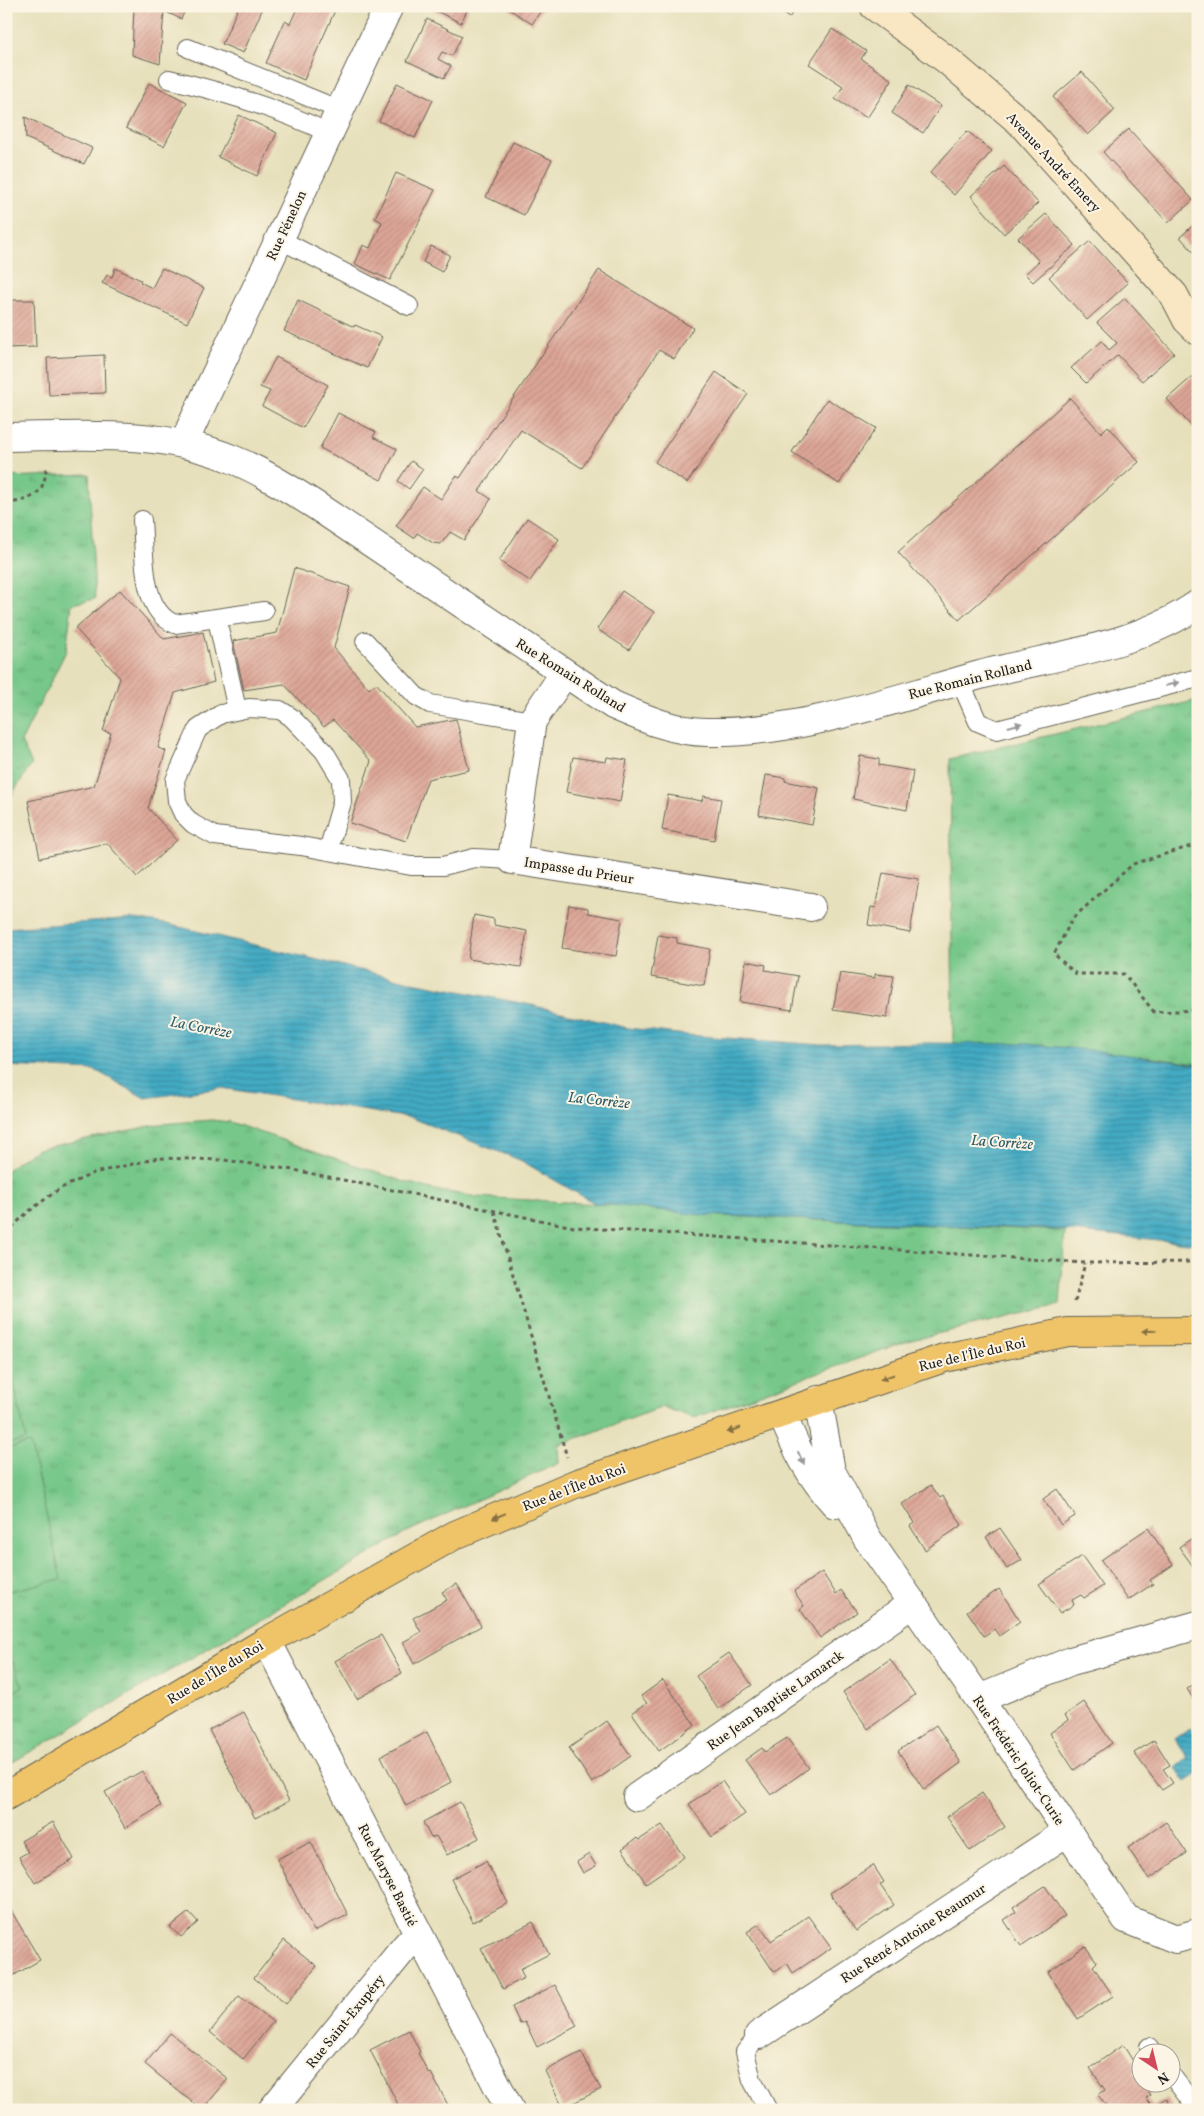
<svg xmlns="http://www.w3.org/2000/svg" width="1204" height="2116" viewBox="0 0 1204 2116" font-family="Vollkorn,serif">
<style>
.grass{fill:url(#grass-tufts);stroke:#497252}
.pitch{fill:#76c789;stroke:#497252}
.water{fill:url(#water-rules);stroke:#306370}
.building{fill:url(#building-hatch)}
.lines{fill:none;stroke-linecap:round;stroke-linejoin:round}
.lane-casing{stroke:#636154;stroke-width:20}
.street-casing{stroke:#636154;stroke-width:30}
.secondary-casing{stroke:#636154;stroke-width:30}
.primary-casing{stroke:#636154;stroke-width:30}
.path{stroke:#636154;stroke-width:3;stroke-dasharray:4 4;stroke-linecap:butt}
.lane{stroke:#fff;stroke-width:18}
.street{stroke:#fff;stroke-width:28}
.secondary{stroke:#f9e7c3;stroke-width:28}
.primary{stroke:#efc469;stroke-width:28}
.oneway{fill:#999}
.oneway2{fill:#867042}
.labels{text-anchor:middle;stroke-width:4;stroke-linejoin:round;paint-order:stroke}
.street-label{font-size:14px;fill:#1c1c1c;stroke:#fcf5e5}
.water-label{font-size:15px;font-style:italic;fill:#2e5c67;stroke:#fcf5e5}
</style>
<defs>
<pattern id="grass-tufts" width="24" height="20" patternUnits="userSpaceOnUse" patternTransform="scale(1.25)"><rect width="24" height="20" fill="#76c789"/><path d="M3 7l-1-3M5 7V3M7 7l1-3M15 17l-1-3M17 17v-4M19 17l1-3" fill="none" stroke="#66aa76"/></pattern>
<pattern id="water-rules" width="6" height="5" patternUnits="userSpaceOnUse" patternTransform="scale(1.25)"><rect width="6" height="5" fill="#43aac3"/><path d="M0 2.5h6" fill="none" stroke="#378a9e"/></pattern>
<pattern id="building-hatch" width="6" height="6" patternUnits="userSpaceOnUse" patternTransform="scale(1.25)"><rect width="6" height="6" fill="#dca596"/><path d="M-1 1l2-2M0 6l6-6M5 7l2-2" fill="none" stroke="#bc8d81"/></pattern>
</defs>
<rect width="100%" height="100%" fill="#fcf5e5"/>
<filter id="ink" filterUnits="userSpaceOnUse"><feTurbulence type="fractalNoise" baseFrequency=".02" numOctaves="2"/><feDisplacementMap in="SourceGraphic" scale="10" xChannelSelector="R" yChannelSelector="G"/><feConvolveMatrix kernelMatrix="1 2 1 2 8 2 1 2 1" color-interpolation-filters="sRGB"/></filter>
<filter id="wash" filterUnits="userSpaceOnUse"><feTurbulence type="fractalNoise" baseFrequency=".0096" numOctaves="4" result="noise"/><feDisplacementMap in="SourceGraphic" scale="20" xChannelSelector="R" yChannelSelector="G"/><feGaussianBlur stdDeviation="1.12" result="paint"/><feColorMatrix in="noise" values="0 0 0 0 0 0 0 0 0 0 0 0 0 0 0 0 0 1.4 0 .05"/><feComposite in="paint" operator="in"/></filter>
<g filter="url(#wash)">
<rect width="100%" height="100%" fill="#e7e0bc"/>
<path class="grass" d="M 89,474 L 95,599 L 72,604 L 66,651 L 21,742 L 32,764 L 6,803 L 6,477 Z
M 1198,700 L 1198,1064 L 1154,1058 L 953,1043 L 950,759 Z
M 211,1120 L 230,1122 L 402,1181 L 435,1190 L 477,1197 L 617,1205 L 703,1215 L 1065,1231 L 1060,1305 L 907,1341 L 694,1418 L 663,1407 L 558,1445 L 559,1463 L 411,1530 L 6,1766 L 6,1171 L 18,1161 L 38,1149 L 160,1124 Z"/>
<path class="pitch" d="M 6,1348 L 26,1440 L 6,1444 Z
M 30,1443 L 61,1579 L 6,1592 L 6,1449 Z
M 6,1646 L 23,1687 L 6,1696 Z"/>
<path class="water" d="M 134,919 L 171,925 L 402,980 L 531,1005 L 628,1028 L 686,1035 L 822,1045 L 928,1043 L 1027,1044 L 1099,1051 L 1198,1065 L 1198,1244 L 1061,1230 L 703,1215 L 594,1203 L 520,1160 L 411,1118 L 222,1088 L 145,1098 L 95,1070 L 6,1066 L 6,928 Z
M 1190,1728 L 1198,1739 L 1198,1774 L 1186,1782 L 1176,1768 L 1188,1758 L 1175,1739 Z"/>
<g id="blocks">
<path class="building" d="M 134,6 L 187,6 L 181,19 L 164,11 L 160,64 L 132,55 Z
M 239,6 L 253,6 L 262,10 L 243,53 L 222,44 Z
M 298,6 L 337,6 L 304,80 L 266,63 L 285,21 L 290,24 Z
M 426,6 L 469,6 L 461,23 Z
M 511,6 L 544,6 L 532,24 L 509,9 Z
M 771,6 L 797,6 L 789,18 Z
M 427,19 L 462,36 L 452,56 L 442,52 L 438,59 L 451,66 L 444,78 L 407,61 Z
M 832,29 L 866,51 L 861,59 L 892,80 L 867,118 L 835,99 L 843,86 L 809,64 Z
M 1082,72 L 1115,110 L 1088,135 L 1053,97 Z
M 149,83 L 187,102 L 164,146 L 126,128 Z
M 397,83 L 433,100 L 415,138 L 379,121 Z
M 909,85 L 941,106 L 923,133 L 892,113 Z
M 239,115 L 277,133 L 257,176 L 218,157 Z
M 25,117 L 92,148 L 84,164 L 26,138 Z
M 1129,129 L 1193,200 L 1168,223 L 1103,152 Z
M 967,131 L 992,151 L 954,195 L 930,173 Z
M 513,142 L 552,160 L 524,215 L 486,197 Z
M 1004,166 L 1038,203 L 1004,234 L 971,196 Z
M 396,173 L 435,190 L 390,280 L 355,264 L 363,245 L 370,248 L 382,222 L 375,218 Z
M 1046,214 L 1075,245 L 1033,282 L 1025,274 L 1039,261 L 1018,238 Z
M 1198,221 L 1198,257 L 1180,237 Z
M 1090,241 L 1128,283 L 1087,320 L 1049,277 Z
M 431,246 L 450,255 L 442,272 L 423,262 Z
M 115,268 L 141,280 L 140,282 L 152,288 L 162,268 L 204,288 L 187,323 L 102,283 L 107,275 L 112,277 Z
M 599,270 L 693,328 L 674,359 L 659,350 L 582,468 L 521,430 L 479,491 L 491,499 L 464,540 L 450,532 L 441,544 L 433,543 L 417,533 L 414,538 L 396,526 L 423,487 L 441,499 L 456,476 L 460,478 Z
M 1125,298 L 1174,353 L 1142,381 L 1118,355 L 1086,383 L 1071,368 L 1102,341 L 1109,350 L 1117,343 L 1097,323 Z
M 6,300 L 34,300 L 36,347 L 6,348 Z
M 298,300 L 354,327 L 355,325 L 382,337 L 367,368 L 284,331 Z
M 104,355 L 105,393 L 49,395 L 47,358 Z
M 276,357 L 328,385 L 303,428 L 262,406 L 270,391 L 260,387 Z
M 716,372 L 748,394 L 687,483 L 655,462 Z
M 1194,375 L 1198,379 L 1198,424 L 1193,428 L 1167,399 Z
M 1070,398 L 1101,433 L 1108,426 L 1139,462 L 959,620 L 898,552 Z
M 827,399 L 876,428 L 839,484 L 792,452 Z
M 338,413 L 376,432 L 373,437 L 397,449 L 381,480 L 320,448 Z
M 411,461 L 423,469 L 409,489 L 398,481 Z
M 527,518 L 559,539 L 530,581 L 499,561 Z
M 294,568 L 350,587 L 334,648 L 369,689 L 376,683 L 415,727 L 456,719 L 469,770 L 428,779 L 406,841 L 350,823 L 371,761 L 333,720 L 324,727 L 284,684 L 244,690 L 233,641 L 277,633 Z
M 120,590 L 164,639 L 203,632 L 214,682 L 175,693 L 158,748 L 166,751 L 148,808 L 177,840 L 137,877 L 107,843 L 40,858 L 28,801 L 94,786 L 111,733 L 103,731 L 120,678 L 75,628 Z
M 622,591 L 654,612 L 629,650 L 597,629 Z
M 860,756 L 879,759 L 879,765 L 913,771 L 907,810 L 853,799 Z
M 573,757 L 606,762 L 607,757 L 627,760 L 620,802 L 566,792 Z
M 766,775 L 785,778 L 785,781 L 819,788 L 812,825 L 759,815 Z
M 668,795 L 702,801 L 703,796 L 721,799 L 714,840 L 662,830 Z
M 883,873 L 919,879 L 910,933 L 868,925 L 871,907 L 876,908 Z
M 569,905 L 588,908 L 588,913 L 622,919 L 616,956 L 562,948 Z
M 474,915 L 494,919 L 494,925 L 527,931 L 521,967 L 468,959 Z
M 658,935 L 677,938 L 677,943 L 710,949 L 704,986 L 651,977 Z
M 746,961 L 766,965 L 765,970 L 798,976 L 792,1010 L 740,1002 Z
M 840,973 L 875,978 L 875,974 L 894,976 L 887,1018 L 833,1010 Z
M 931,1485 L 940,1498 L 943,1496 L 962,1525 L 925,1550 L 910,1526 L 914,1523 L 902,1504 Z
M 1057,1489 L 1075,1516 L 1061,1525 L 1043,1499 Z
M 1000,1528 L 1022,1560 L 1007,1569 L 986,1537 Z
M 1148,1528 L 1173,1565 L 1150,1580 L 1153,1584 L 1128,1600 L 1101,1560 Z
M 1198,1534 L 1198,1573 L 1179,1547 Z
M 1082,1556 L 1103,1586 L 1084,1598 L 1081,1595 L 1072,1600 L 1074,1605 L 1060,1613 L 1039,1584 Z
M 822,1572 L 836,1594 L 841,1590 L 857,1612 L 820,1638 L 800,1609 L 804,1606 L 794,1591 Z
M 457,1584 L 481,1626 L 414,1664 L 403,1642 L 421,1632 L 413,1618 L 447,1600 L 442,1592 Z
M 999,1589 L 1020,1621 L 999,1636 L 994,1629 L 984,1636 L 967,1611 Z
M 381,1635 L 402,1673 L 357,1699 L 335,1661 Z
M 729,1653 L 752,1685 L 718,1709 L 696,1676 Z
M 890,1659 L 915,1695 L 868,1729 L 843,1692 Z
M 663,1680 L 695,1725 L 659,1751 L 632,1713 L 647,1703 L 641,1696 Z
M 1198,1681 L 1198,1706 L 1187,1689 Z
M 1084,1702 L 1112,1743 L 1074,1770 L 1050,1733 L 1068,1720 L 1065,1715 Z
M 244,1712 L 289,1801 L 255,1818 L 209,1730 Z
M 607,1721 L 631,1756 L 592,1783 L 569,1748 Z
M 936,1725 L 961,1763 L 924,1790 L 898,1751 Z
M 427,1732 L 451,1782 L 406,1806 L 381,1756 Z
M 787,1738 L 809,1768 L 771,1795 L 745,1760 L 762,1748 L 765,1752 Z
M 1154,1740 L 1170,1765 L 1163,1769 L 1173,1783 L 1162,1790 L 1134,1753 Z
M 142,1771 L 161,1806 L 125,1828 L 105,1792 Z
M 722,1781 L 745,1814 L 712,1837 L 689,1804 Z
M 982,1793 L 1005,1827 L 970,1851 L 947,1817 Z
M 460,1802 L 479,1838 L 447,1855 L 436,1836 L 431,1838 L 423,1822 Z
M 53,1822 L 74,1859 L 35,1883 L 19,1857 L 28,1852 L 21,1841 Z
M 1166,1822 L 1187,1853 L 1149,1879 L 1128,1848 Z
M 662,1825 L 684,1857 L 646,1883 L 622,1849 L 637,1838 L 639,1840 Z
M 311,1842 L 348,1915 L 314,1931 L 277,1859 Z
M 589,1854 L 596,1866 L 583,1873 L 577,1862 Z
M 486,1861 L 508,1903 L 473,1922 L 451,1879 Z
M 873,1865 L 884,1882 L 880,1885 L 894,1905 L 856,1931 L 830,1893 Z
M 1045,1886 L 1065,1916 L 1021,1946 L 1004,1920 L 1016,1912 L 1013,1907 Z
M 6,1902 L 40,1960 L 6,1980 Z
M 189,1912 L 198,1922 L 181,1937 L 170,1927 Z
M 808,1916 L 831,1948 L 793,1973 L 787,1963 L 774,1972 L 747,1932 L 759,1924 L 771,1941 Z
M 533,1922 L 549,1954 L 520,1969 L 524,1978 L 503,1989 L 481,1948 Z
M 284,1940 L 317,1966 L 286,2004 L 254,1978 Z
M 1085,1946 L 1097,1962 L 1093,1966 L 1113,1996 L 1078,2019 L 1048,1972 Z
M 555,1985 L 577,2026 L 537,2047 L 525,2022 L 520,2024 L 512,2007 Z
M 239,1996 L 273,2022 L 243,2059 L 210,2032 Z
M 409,2030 L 420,2052 L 418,2053 L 429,2074 L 431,2073 L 449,2107 L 444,2110 L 401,2110 L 370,2050 Z
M 170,2033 L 228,2079 L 202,2110 L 145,2064 Z
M 1123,2045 L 1138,2069 L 1134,2072 L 1150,2095 L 1146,2098 L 1153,2107 L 1166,2098 L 1174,2110 L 1109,2110 L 1098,2095 L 1105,2090 L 1090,2068 Z
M 581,2052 L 601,2089 L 563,2108 L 545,2071 Z"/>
</g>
</g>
<g filter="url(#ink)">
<use href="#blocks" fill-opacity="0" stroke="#636154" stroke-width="1"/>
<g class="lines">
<defs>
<path id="lane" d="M 188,48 L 340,110
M 169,79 C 224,92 279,109 329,133
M 279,239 L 409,306
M 142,520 C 145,552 140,611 175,624 L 264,611
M 217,619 L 237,710
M 365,641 L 416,696 L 430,704 L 532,721
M 960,681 L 978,722 L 997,730 L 1198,678
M 328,851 L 342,802 L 341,779 L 324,751 L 291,717 L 280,710 L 249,708 L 221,714 L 198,729 L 175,780 L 177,801 L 183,814 L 193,824 L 215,836 L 301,846 L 411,866 L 443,866 L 474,858 L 512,860
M 759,2035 L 745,2052 L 752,2080 L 768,2110
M 1149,2047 L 1154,2054
M 1172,2076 L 1198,2110"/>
<path id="street" d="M 6,437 C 83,436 159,429 232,459 C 261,471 288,488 315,505 L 613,705 C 643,718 675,732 707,732 C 796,734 895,699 980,675 C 1050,656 1138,647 1198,604
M 185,444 L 191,427 L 389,6
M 564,674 L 532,721 L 512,860 L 811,907
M 818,1400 L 831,1471 L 867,1538 L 979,1699 L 1126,1919 L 1176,1939 L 1198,1933
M 782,1414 C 796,1449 809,1475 835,1504
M 267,1641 L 510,2110
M 979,1699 L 1071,1661 L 1198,1625
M 637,1797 L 913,1603
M 759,2035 L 1067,1832
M 272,2110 L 405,1947 L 418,1933"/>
<path id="secondary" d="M 874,6 L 947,60 L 1020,122 L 1174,295 L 1187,320 L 1198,331"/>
<path id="primary" d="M 6,1796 L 267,1641 L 455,1535 L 575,1484 L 944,1358 L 1068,1332 L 1198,1331"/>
</defs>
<use href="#lane" class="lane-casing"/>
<use href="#street" class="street-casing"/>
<use href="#secondary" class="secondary-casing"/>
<use href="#primary" class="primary-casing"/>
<path class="path" d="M 6,503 C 33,501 46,493 46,465
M 1198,844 L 1133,864 L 1073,918 L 1054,954 L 1076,974 L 1124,974 L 1154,1012 L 1198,1010
M 494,1211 L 567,1457
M 6,1233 L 28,1212 L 59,1189 L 94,1173 L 158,1158 L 224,1160 L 294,1170 L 574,1227 L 1085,1263 L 1198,1262
M 1075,1302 L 1085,1263"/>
<use href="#lane" class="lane"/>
<use href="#street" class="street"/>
<use href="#secondary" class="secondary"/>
<use href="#primary" class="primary"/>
</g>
<defs><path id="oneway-solid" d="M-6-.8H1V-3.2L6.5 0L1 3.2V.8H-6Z" transform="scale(1.25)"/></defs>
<g class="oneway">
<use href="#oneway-solid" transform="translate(1172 684) rotate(-15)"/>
<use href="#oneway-solid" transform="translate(1015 725) rotate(-15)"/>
<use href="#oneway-solid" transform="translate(801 1458) rotate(64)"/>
</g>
<g class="oneway2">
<use href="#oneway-solid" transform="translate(1149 1331) rotate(179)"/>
<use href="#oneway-solid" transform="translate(887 1377) rotate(161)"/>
<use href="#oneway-solid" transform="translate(734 1430) rotate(161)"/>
<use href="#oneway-solid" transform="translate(499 1516) rotate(157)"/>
</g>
</g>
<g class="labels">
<g class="street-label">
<text transform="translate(1054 162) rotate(47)" y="5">Avenue André Emery</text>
<text transform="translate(286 225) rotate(-65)" y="5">Rue Fénelon</text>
<text transform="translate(571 675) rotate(32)" y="5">Rue Romain Rolland</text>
<text transform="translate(970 679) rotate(-14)" y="5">Rue Romain Rolland</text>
<text transform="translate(579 870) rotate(9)" y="5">Impasse du Prieur</text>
<text transform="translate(972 1354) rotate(-13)" y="5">Rue de l'Île du Roi</text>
<text transform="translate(574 1487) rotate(-21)" y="5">Rue de l'Île du Roi</text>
<text transform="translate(215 1672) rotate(-31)" y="5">Rue de l'Île du Roi</text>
<text transform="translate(775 1700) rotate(-35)" y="5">Rue Jean Baptiste Lamarck</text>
<text transform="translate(1019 1760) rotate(56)" y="5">Rue Frédéric Joliot-Curie</text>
<text transform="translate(388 1875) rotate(63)" y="5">Rue Maryse Bastié</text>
<text transform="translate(913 1933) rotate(-33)" y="5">Rue René Antoine Reaumur</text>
<text transform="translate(345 2021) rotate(-51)" y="5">Rue Saint-Exupéry</text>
</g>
<g class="water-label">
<text transform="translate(201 1027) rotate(11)" y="5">La Corrèze</text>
<text transform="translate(599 1100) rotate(6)" y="5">La Corrèze</text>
<text transform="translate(1002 1142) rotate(4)" y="5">La Corrèze</text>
</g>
</g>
<rect width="1204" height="2116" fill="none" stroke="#fcf5e5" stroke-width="25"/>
<g transform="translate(1156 2068) rotate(145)"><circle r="24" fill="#fcf5e5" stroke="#a29e95"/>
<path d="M0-4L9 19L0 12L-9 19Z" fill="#d1495b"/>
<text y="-8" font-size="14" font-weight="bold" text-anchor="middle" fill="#1c1c1c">N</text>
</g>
</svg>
